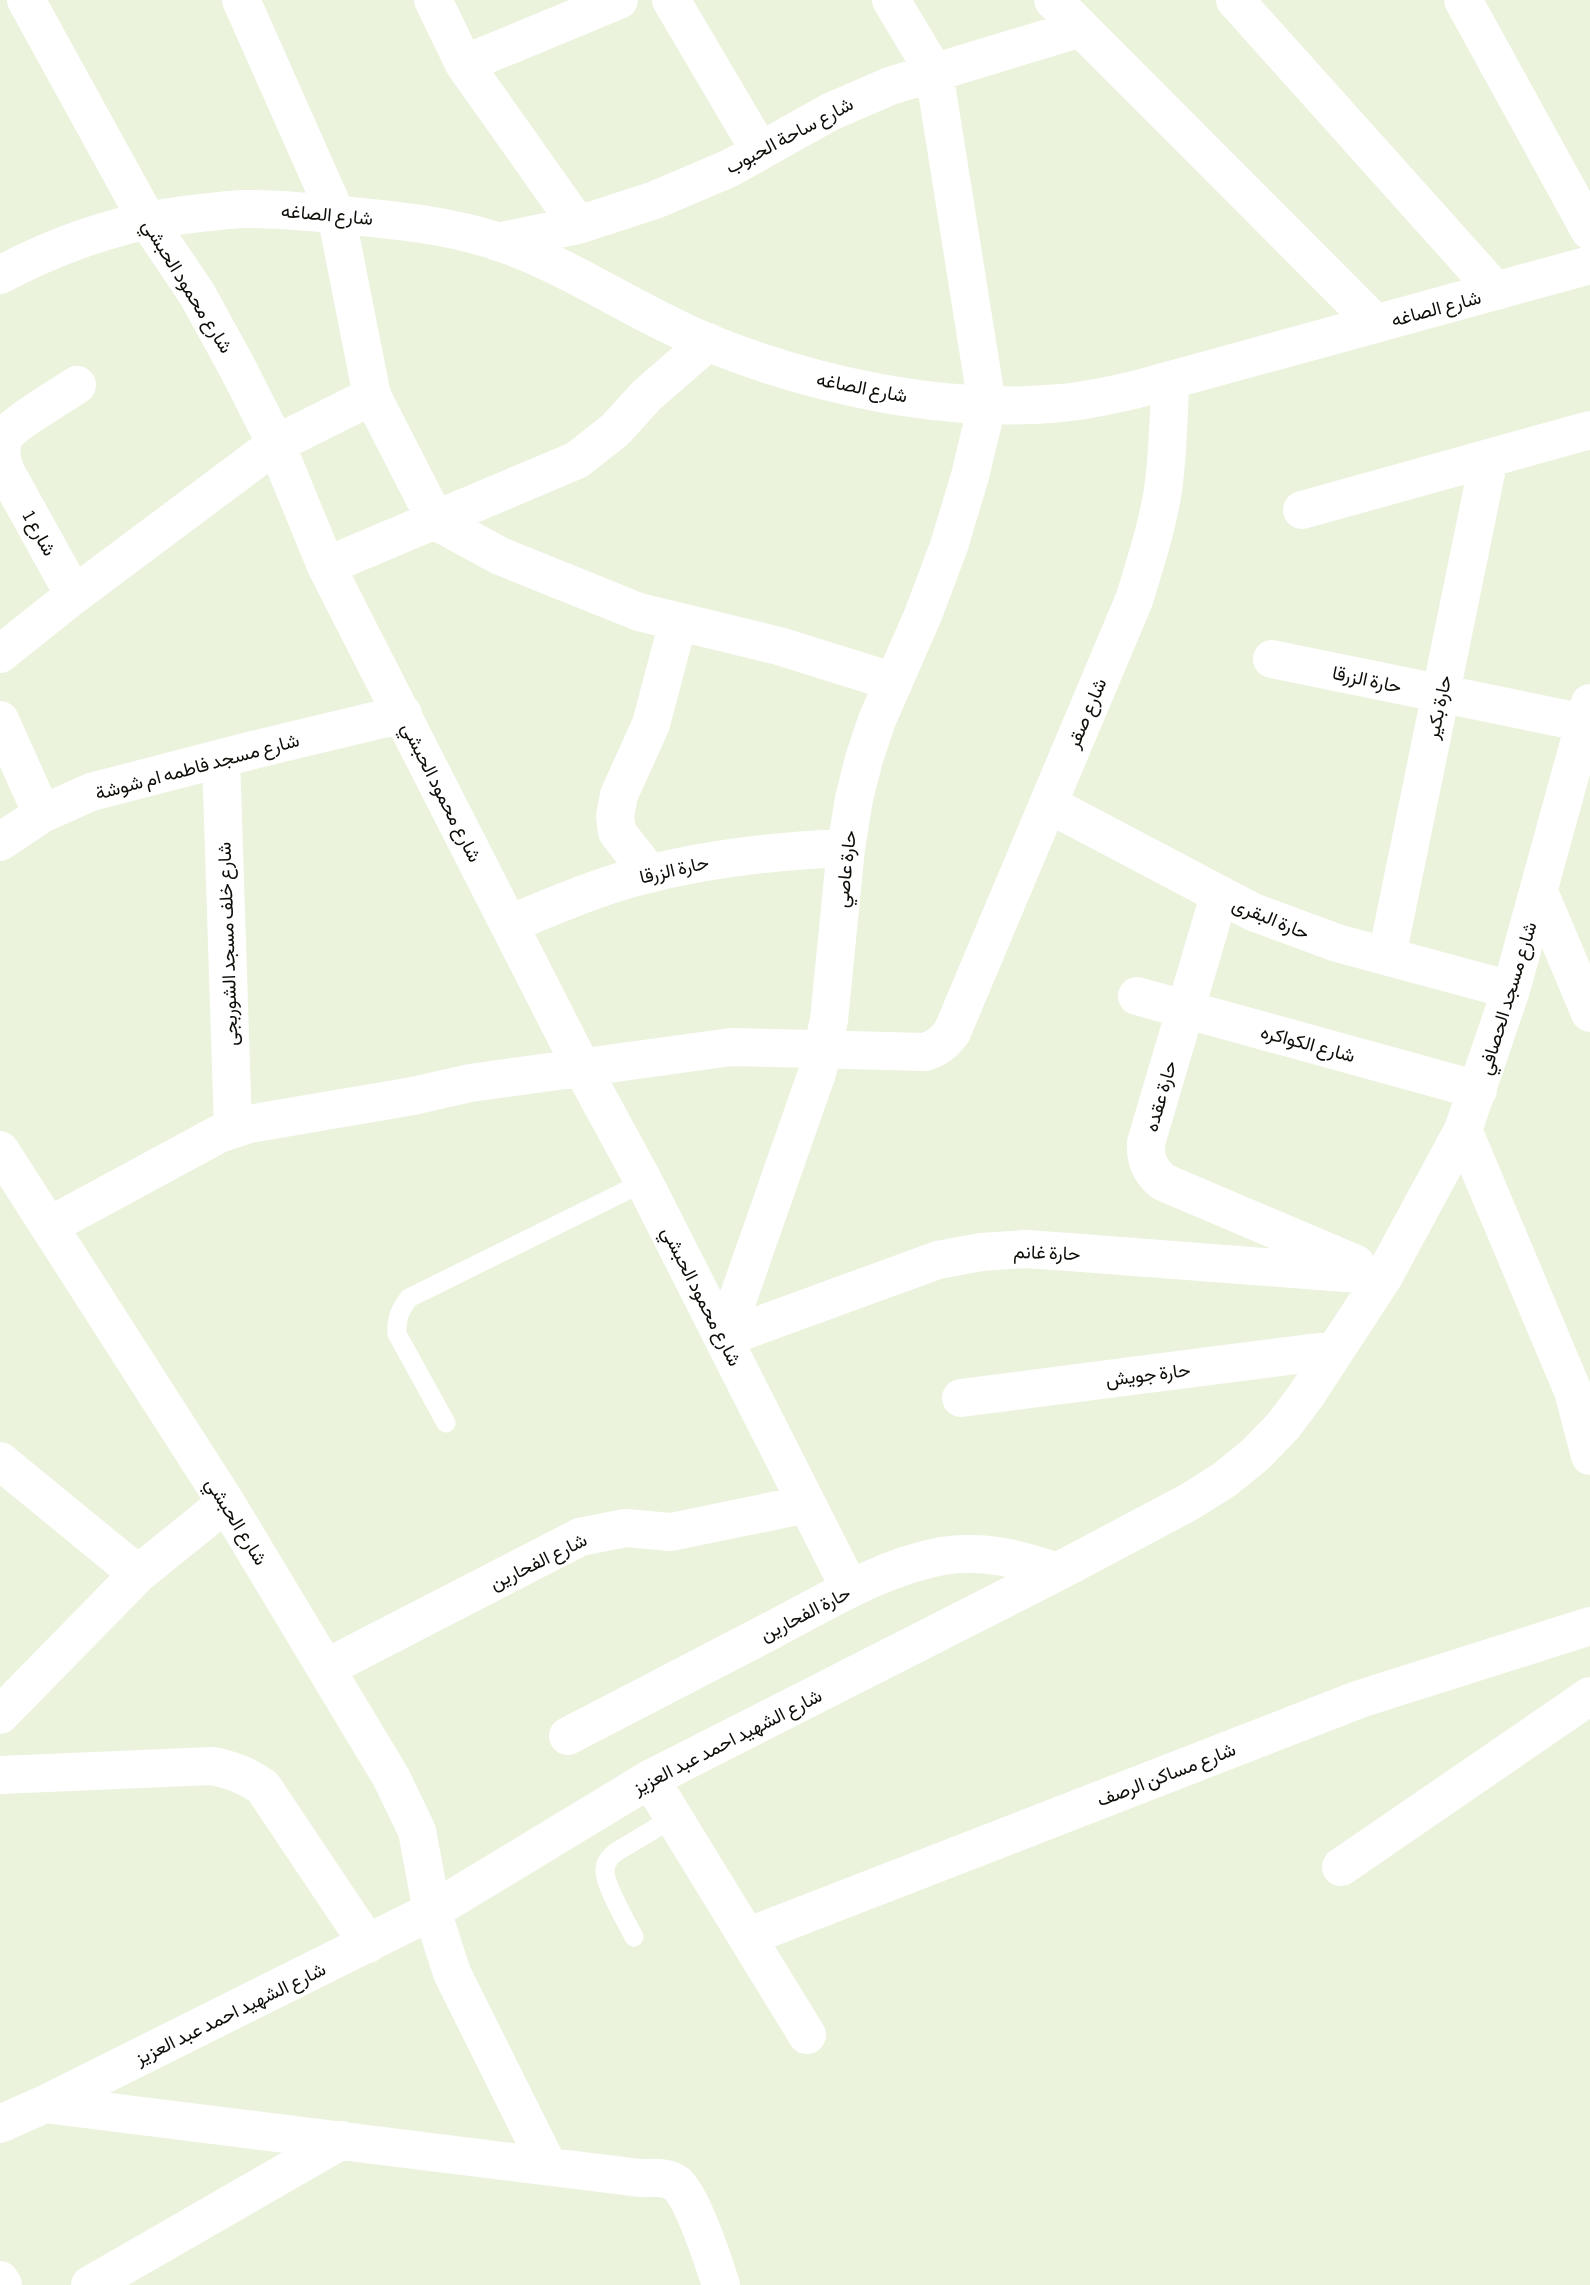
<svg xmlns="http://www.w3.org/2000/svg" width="1590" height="2285" viewBox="0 0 1590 2285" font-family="'Sofia Sans Condensed',Vazirmatn,sans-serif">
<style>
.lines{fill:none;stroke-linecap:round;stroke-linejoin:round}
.service{stroke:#fff;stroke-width:19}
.minor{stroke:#fff;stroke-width:38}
.tertiary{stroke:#fff;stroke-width:38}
.secondary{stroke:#fff;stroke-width:38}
.labels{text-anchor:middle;stroke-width:5;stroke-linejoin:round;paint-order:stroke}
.street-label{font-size:19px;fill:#0c0f08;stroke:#fff}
</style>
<rect width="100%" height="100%" fill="#ebf3dd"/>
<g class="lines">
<path class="service" d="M 446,1423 L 397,1334 C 396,1318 400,1310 409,1298 L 644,1182
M 634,1937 C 627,1923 604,1884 605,1870 C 605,1862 610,1857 616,1852 L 673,1818"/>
<path class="minor" d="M 241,0 L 336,214 L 372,396 L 436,521 L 500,556 L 639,612 L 779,646 L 894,682
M 433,0 L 464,64 L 578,225
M 671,0 L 760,151
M 1053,0 L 1376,324
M 1235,0 L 1496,291
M 1463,0 L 1590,231
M 464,64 L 619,0
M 147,220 L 197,294 L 237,367 L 276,444 L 326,566 L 582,1068 L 644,1182 L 850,1589
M 498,242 L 578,225 L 655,200 L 730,168 L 830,112 L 890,86 L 1081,28
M 1302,510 L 1590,430
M 326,566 L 577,460 L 615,430 L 647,395 L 708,342
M 74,595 L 6,472 C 1,461 0,451 3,440 C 8,426 62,395 77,385
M 0,654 L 74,595 L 276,444 L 372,396
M 1272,659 L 1585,723
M 0,720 L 42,814
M 221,758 L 233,1129
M 1048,804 L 1253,912 L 1337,943 L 1511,990
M 0,842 L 42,814 L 91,792 L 257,749 L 403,714
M 650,874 L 617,832 L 615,816 L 619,795 L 651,724 L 678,622
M 1539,892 L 1590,1013
M 1219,896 L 1146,1143 C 1145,1160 1150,1171 1163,1182 L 1356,1264
M 510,924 C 546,909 582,893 619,882 C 693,860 769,851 846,848
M 1387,956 L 1489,458
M 1137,996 L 1478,1090
M 1463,1130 L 1573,1391 L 1590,1456
M 0,1150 L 225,1501 L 391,1777 L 417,1831 L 432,1911 L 452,1973 L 548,2166
M 49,1226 L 219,1134 L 249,1124 L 413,1096 L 470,1083 L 731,1047 L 925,1052 C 937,1048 944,1043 952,1032 L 1134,600 C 1145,564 1157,528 1163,490 C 1168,454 1169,418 1170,381
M 724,1338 L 817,1073 L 829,1020 L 846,848 L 854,799 L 864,759 L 877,720 L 923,615 L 949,546 L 970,476 L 987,405 L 934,72 L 891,0
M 724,1338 L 938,1260 L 981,1252 L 1025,1249 L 1069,1252 L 1384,1276
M 961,1398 L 1334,1350
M 0,1461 L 138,1574
M 326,1668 L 580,1537 L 625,1528 L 671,1532 L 807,1504
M 0,1715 L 138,1574 L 211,1515 L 225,1501
M 568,1736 C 637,1700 707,1664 776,1628 C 829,1600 883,1567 942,1556 C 982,1549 1020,1559 1057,1572
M 0,1775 L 212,1766 C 232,1770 246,1775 263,1787 L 368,1944
M 650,1779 L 807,2035
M 1341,1867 L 1590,1696
M 747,1937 L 1360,1699 L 1590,1626
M 45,2104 L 640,2178 C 652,2178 667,2176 677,2184 C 693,2198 714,2263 721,2285
M 0,2124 L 45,2104 L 432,1911 L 650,1779 L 1057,1572 L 1189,1502 L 1224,1480 L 1255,1455 L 1283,1426 L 1307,1394 L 1384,1276 L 1463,1130 L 1511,990 L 1590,703
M 0,2280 L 3,2285
M 90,2285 L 342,2140"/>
<path class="tertiary" d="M 147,220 C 178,216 210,211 242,209 C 275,208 309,212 342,215 C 394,220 449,225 499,242 C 573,267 637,314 709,343 C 815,386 946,414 1061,403 C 1086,401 1110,395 1134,390 L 1590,265"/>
<path class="secondary" d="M 0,275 C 49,249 93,233 147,220 L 26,0"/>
</g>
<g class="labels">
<g class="street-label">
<text transform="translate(789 135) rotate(-28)" y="7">شارع ساحة الحبوب</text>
<text transform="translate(327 214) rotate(5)" y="7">شارع الصاغه</text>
<text transform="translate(188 286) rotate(58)" y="7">شارع محمود الحبشي</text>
<text transform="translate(1436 308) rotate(-15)" y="7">شارع الصاغه</text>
<text transform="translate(862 387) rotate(11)" y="7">شارع الصاغه</text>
<text transform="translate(40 533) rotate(61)" y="7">شارع 1</text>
<text transform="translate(1367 679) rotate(12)" y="7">حارة الزرقا</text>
<text transform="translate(1438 707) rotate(-78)" y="7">حارة بكير</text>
<text transform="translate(1086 713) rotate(-67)" y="7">شارع صقر</text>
<text transform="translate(197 766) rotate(-15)" y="7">شارع مسجد فاطمه ام شوشة</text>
<text transform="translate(442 792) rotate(63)" y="7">شارع محمود الحبشي</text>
<text transform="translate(674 869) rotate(-13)" y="7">حارة الزرقا</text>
<text transform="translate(845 869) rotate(-84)" y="7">حارة عاصي</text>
<text transform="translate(1271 918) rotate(22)" y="7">حارة البقرى</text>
<text transform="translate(227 944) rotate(-92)" y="7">شارع خلف مسجد الشوربجى</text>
<text transform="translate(1507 998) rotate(-73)" y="7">شارع مسجد الحصافي</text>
<text transform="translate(1308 1043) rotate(15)" y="7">شارع الكواكره</text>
<text transform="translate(1160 1096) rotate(-74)" y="7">حارة عقده</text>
<text transform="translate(1047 1252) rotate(2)" y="7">حارة غانم</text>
<text transform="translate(702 1296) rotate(63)" y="7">شارع محمود الحبشي</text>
<text transform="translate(1148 1374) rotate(-7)" y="7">حارة جويش</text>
<text transform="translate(237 1521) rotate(58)" y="7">شارع الحبشي</text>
<text transform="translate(538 1561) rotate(-26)" y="7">شارع الفحارين</text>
<text transform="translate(805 1613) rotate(-27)" y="7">حارة الفحارين</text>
<text transform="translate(727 1741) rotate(-27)" y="7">شارع الشهيد احمد عبد العزيز</text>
<text transform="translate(1166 1774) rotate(-21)" y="7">شارع مساكن الرصف</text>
<text transform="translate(230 2013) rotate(-26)" y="7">شارع الشهيد احمد عبد العزيز</text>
</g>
</g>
</svg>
